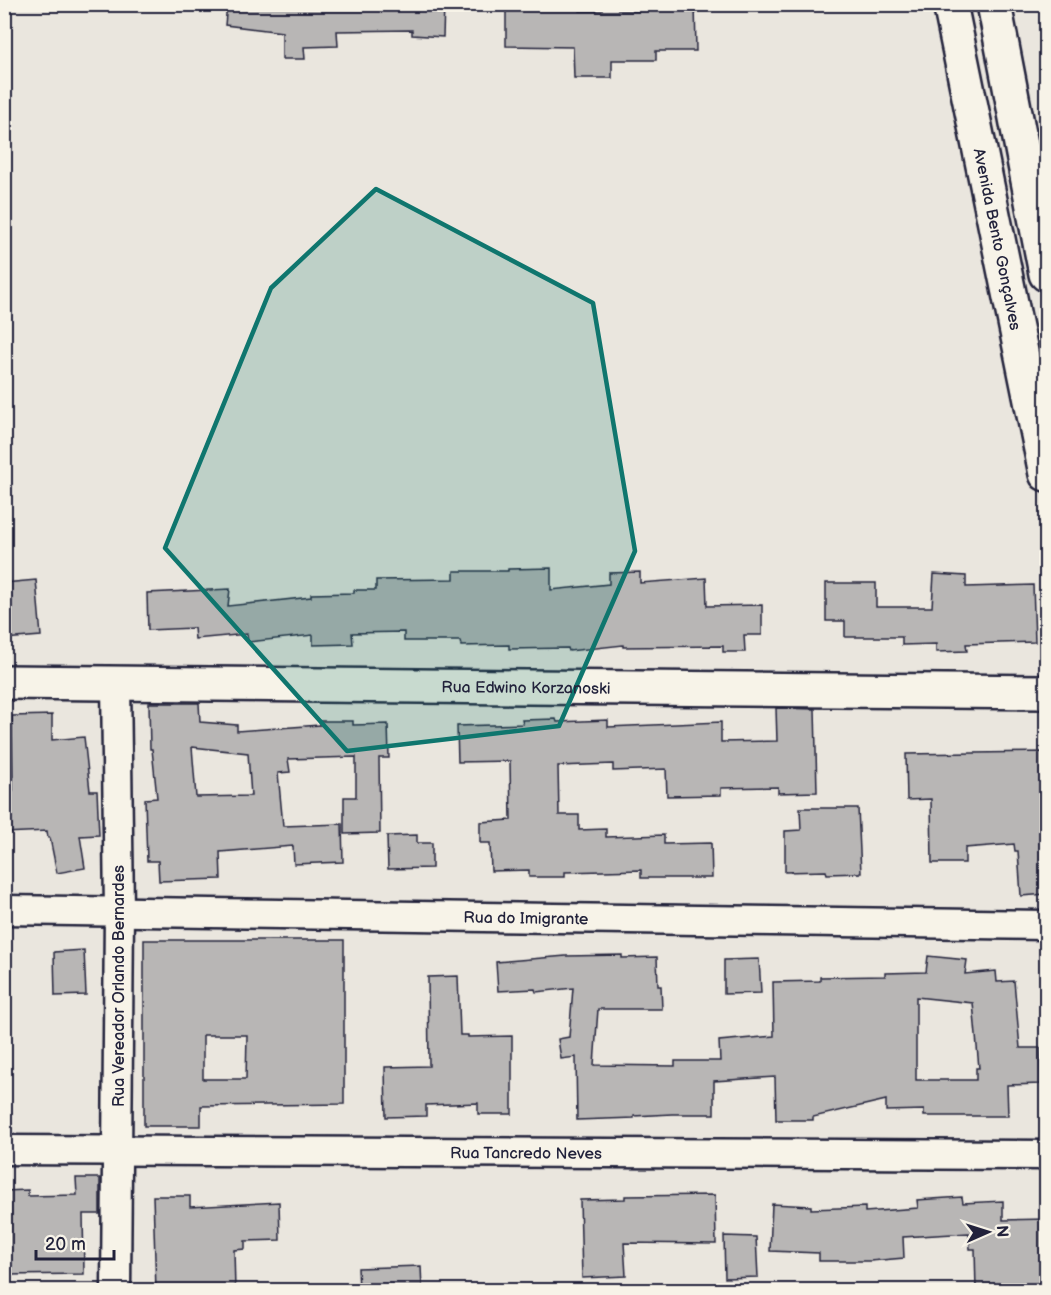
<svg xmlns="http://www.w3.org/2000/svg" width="1051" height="1295" viewBox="0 0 1051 1295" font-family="'Balsamiq Sans',sans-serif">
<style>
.building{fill:#b8b6b5;stroke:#22223b;stroke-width:1.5;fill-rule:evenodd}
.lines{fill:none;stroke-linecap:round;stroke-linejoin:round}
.minor-casing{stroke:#22223b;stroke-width:33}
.tertiary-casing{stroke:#22223b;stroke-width:38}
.secondary-casing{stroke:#22223b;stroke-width:38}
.minor{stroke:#f7f3e8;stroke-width:28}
.tertiary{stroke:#f7f3e8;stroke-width:33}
.secondary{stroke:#f7f3e8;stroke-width:33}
.marked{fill:#0f766e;fill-opacity:0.2;stroke:#0f766e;stroke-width:4.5;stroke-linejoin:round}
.labels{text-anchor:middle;stroke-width:6;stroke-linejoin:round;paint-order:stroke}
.street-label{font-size:16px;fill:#22223b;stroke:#f7f3e8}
</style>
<rect width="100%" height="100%" fill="#eae6de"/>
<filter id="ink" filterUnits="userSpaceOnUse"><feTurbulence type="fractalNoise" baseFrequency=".0167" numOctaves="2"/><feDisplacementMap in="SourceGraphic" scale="12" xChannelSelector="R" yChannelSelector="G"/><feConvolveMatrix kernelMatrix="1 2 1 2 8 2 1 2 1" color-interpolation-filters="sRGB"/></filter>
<g filter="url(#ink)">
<path class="building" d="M 227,4 L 444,4 L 443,37 L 412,35 L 412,30 L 337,31 L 338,46 L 304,47 L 305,59 L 282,59 L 282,32 L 225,25 Z
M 506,4 L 580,5 L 580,11 L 645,11 L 645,4 L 695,4 L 696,51 L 656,51 L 656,60 L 612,60 L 612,78 L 574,78 L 573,47 L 506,46 Z
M 551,568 L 551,590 L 609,584 L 609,573 L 640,572 L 640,583 L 706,578 L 707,606 L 762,605 L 762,635 L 744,635 L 745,652 L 723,652 L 723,646 L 623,647 L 623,645 L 569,651 L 568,648 L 509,649 L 509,645 L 461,646 L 460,641 L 404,641 L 404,632 L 352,633 L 353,644 L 313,645 L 313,635 L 248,642 L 247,634 L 195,639 L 194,628 L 148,630 L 147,593 L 230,589 L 228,606 L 311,597 L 311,594 L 354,593 L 354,590 L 376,590 L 376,580 L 454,579 L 454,571 L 508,571 L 508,569 Z
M 934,574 L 966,576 L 966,587 L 1033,585 L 1035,642 L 966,644 L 967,651 L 936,652 L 936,644 L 902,645 L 902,637 L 845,637 L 845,621 L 826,621 L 826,583 L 876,583 L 876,607 L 932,607 Z
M 36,580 L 41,636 L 4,639 L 4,583 Z
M 149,703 L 199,703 L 200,722 L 237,725 L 237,731 L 320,725 L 320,721 L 353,721 L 353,725 L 388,724 L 389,758 L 379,758 L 380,833 L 344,834 L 344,797 L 356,797 L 356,757 L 288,759 L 290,772 L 278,773 L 283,826 L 342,824 L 343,862 L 294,864 L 293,846 L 220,852 L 221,879 L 159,881 L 158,861 L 147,861 L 145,799 L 157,798 L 152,749 L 150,749 ZM 192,747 L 248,753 L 251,796 L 196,797 Z
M 776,708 L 815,709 L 817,792 L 778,793 L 778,787 L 721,788 L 721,795 L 667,796 L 666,769 L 613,771 L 613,764 L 558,766 L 559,815 L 579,815 L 579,830 L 606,829 L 606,837 L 664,835 L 664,844 L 711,843 L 712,878 L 641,878 L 641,870 L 565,872 L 565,877 L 529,877 L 529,870 L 491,871 L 490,843 L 480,843 L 480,822 L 511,820 L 510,761 L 458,762 L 457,726 L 523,724 L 522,720 L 556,719 L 557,722 L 608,720 L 608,727 L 721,722 L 721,742 L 777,741 Z
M 52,715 L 52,740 L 84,737 L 90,791 L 97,791 L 99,835 L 80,836 L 85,868 L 57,873 L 50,838 L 48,838 L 47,831 L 4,833 L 4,791 L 13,791 L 12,716 Z
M 1047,752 L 1047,850 L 1044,850 L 1047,894 L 1021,896 L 1018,851 L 1015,851 L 1014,844 L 965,848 L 965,863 L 932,863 L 931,799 L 907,800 L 906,754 Z
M 800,808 L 858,808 L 861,873 L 827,874 L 826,871 L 785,872 L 785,831 L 801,830 Z
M 417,835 L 417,843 L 432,843 L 432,868 L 388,869 L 387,836 Z
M 144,940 L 344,940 L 344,1104 L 201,1106 L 201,1126 L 144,1126 ZM 203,1035 L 247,1035 L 246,1079 L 203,1079 Z
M 84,950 L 86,995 L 55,996 L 54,952 Z
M 622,955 L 622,958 L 657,957 L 658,986 L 661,986 L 662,1009 L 598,1009 L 594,1065 L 675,1066 L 675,1061 L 720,1061 L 719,1041 L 774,1036 L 773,982 L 820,981 L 820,977 L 885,976 L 885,973 L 926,972 L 928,956 L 967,960 L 965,974 L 996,971 L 997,982 L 1014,981 L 1020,1048 L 1040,1048 L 1041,1084 L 1007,1085 L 1008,1116 L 924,1116 L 924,1110 L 886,1111 L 886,1100 L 813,1117 L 813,1120 L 776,1120 L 775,1077 L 714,1081 L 714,1114 L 672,1114 L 634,1116 L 634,1118 L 577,1120 L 576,1057 L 561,1059 L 558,1039 L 569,1037 L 573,988 L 536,992 L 535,989 L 498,991 L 496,962 L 566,956 ZM 916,997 L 973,1003 L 979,1068 L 976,1068 L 976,1080 L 916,1080 Z
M 759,959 L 761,993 L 724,994 L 724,960 Z
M 458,976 L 460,1035 L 468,1035 L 468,1037 L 512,1036 L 512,1114 L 478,1114 L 478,1103 L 426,1105 L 426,1116 L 386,1117 L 385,1067 L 429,1066 L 428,977 Z
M 76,1178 L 100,1178 L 100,1214 L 83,1214 L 84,1274 L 4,1275 L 4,1191 L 28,1190 L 28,1196 L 77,1195 Z
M 715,1195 L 716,1244 L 624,1243 L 626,1276 L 582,1278 L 580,1200 L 625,1199 L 625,1196 Z
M 153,1196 L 190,1196 L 190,1207 L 279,1202 L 280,1240 L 245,1241 L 245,1249 L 234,1250 L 235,1290 L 156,1290 Z
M 962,1197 L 963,1203 L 1003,1201 L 1003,1220 L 1047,1219 L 1047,1290 L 976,1290 L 975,1249 L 970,1249 L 969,1233 L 903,1237 L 904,1258 L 870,1261 L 819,1261 L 819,1253 L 770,1251 L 772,1204 L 811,1206 L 811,1209 L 865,1207 L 865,1212 L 918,1208 L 917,1200 Z
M 724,1236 L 756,1237 L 758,1277 L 725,1278 Z
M 421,1266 L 422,1290 L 359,1290 L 358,1268 Z"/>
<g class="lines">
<defs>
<g id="minor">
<path d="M 116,682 L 119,910 L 116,1290"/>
<path id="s1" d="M 4,910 L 1046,925"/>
<path id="s2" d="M 4,1150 L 1046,1155"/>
</g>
<g id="tertiary">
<path id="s3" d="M 4,682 L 1046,692"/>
</g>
<g id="secondary">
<path id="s4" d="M 950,4 L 1046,474"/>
<path d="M 994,4 L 1046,274"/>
</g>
</defs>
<use href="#minor" class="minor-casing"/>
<use href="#tertiary" class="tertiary-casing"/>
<use href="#secondary" class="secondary-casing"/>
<use href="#minor" class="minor"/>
<use href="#tertiary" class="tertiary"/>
<use href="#secondary" class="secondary"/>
</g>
</g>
<path class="marked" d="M 376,189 L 593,303 L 635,551 L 559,726 L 347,751 L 165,548 L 271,288 Z"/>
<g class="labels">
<g class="street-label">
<text dy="6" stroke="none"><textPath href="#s4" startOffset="240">Avenida Bento Gonçalves</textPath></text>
<text dy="6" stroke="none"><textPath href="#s3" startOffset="522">Rua Edwino Korzanoski</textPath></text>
<text dy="6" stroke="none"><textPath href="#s1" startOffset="522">Rua do Imigrante</textPath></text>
<text transform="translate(118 986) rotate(-90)" y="6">Rua Vereador Orlando Bernardes</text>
<text dy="6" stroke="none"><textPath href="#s2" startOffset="522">Rua Tancredo Neves</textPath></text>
</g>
</g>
<rect width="1051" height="1295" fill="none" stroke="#f7f3e8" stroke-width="24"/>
<rect x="12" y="12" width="1027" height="1271" fill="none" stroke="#22223b" stroke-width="2" filter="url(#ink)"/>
<g transform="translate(988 1232) rotate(87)" stroke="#f7f3e8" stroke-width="4.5" paint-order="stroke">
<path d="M0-4.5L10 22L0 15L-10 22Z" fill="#22223b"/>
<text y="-9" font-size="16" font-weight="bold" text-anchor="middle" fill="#22223b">N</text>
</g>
<path d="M36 1250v9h78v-9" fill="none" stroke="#22223b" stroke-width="3"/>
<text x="45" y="1250" font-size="18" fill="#22223b" stroke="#f7f3e8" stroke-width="4.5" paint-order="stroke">20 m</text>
</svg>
